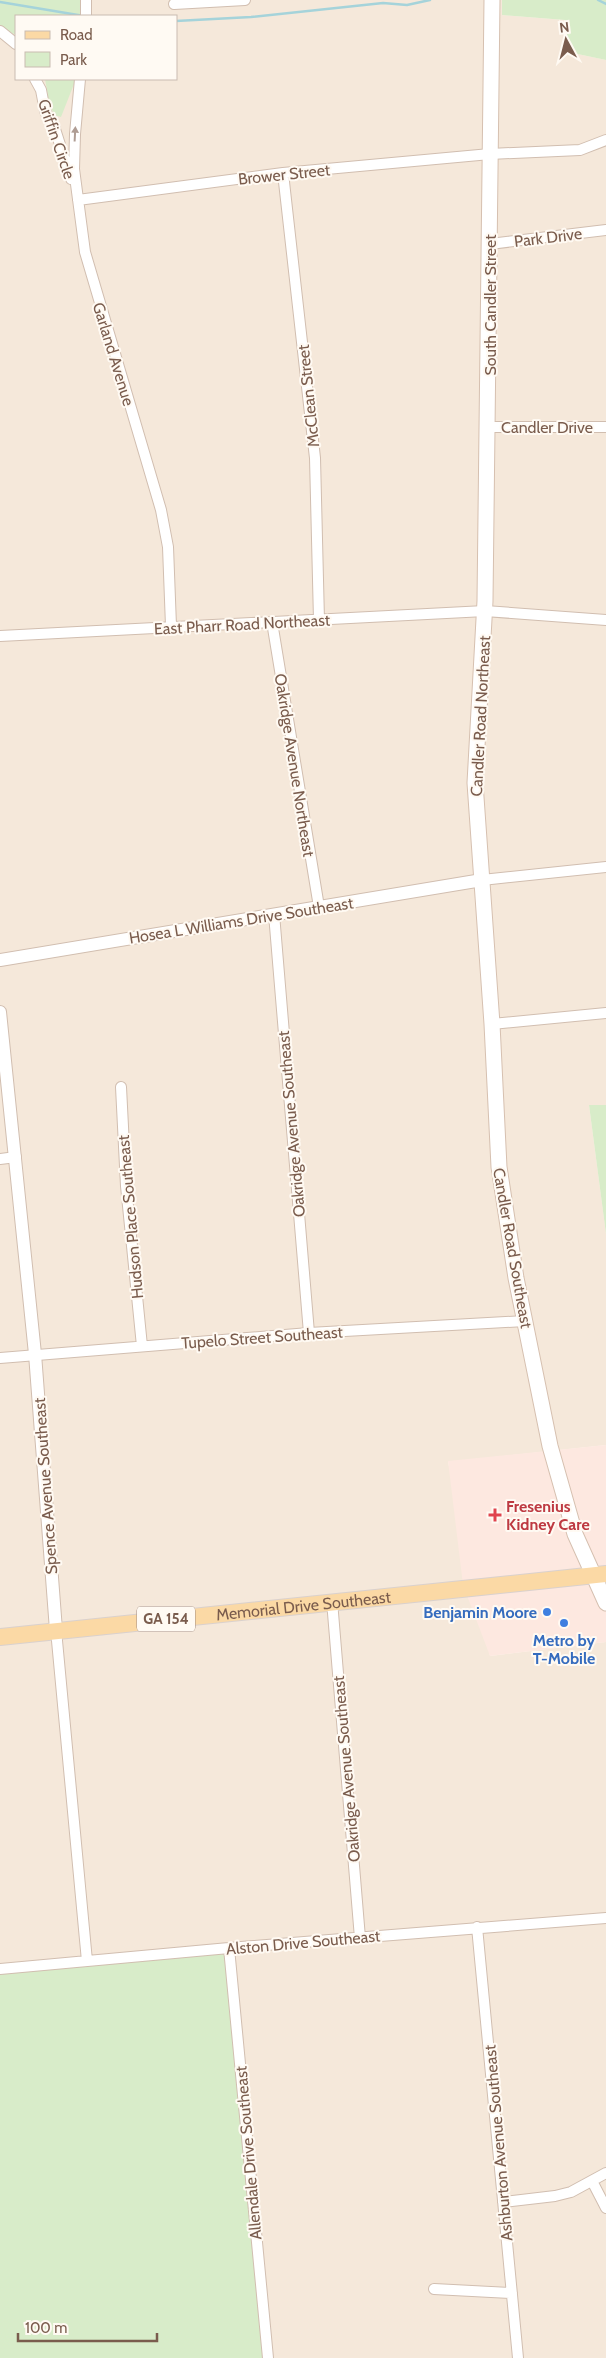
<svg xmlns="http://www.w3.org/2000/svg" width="606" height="2358" viewBox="0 0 606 2358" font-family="Cabin,sans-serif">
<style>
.residential{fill:#f5e8da;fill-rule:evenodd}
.commercial{fill:#fde8e0}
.green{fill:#d8ecc9}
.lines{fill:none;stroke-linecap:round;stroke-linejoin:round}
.stream{stroke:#a5d3da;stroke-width:2.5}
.minor-casing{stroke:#d1beb0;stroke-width:12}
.tertiary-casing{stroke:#d1beb0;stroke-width:14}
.secondary-casing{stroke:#d6c0b0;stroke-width:17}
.primary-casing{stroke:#dad1cd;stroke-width:18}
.minor{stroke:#fff;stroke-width:10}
.tertiary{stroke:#fff;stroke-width:12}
.secondary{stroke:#fff;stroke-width:15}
.primary{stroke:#fbd9a5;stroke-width:16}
.oneway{fill:#af9d94}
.health-dot{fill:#e0444e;stroke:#fffaf3;stroke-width:2}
.shop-dot{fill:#3f7fe0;stroke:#fffaf3;stroke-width:2}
.labels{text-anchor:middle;stroke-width:4;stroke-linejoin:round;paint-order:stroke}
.shield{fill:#fffaf3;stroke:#a28b7f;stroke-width:1}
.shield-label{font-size:15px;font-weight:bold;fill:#7a5c4d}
.street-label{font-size:16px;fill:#7a5c4d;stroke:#fffaf3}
.health-label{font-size:16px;font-weight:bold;fill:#be3a42;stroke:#fffaf3;text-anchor:start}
.shop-label{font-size:16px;font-weight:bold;fill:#366cbe;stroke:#fffaf3;text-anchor:end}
</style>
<rect width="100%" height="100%" fill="#fdf6ec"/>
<path class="residential" d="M 0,0 L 502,0 L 502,15 L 565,20 L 568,52 L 606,60 L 606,1105 L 589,1105 L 606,1234 L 606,1445 L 448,1462 L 490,1656 L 606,1642 L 606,2358 L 268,2358 L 0,1971 ZM 16,16 L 176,16 L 176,79 L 16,79 Z"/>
<path class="commercial" d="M 606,1445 L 606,1642 L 490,1656 L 463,1585 L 448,1461 Z"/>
<path class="green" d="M 0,0 L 81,0 L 81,16 L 16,16 L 16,35 L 0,27 Z
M 502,0 L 606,0 L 606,60 L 568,52 L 565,20 L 502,15 Z
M 45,79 L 76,79 L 61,117 L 54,115 L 49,102 Z
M 589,1105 L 606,1105 L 606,1234 Z
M 231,1951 L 268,2358 L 0,2358 L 0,1974 Z"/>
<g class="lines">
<path class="stream" d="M 598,0 L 606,4
M 0,2 L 84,16
M 176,21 L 251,17 L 383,3 L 407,5 L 430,0"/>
<defs>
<path id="minor" d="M 86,0 L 86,16
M 174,4 L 245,0
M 0,31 L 16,44
M 35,79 L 41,90 L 45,111 L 55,129 L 71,179
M 80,79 L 75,134 L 74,169 L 85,252 L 161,510 L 168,547 L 171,626
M 283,173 L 315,458 L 319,620
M 78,200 L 283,173 L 490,154 L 580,150 L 606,140
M 490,244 L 606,230
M 489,427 L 606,427
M 272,622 L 319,907
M 0,636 L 485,611 L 606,620
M 482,880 L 606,867
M 274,914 L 309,1333
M 492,1024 L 606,1013
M 121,1087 L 126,1186 L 142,1346
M 0,1159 L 16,1157
M 0,1358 L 309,1333 L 525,1321
M 332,1601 L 360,1938
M 56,1630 L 87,1961
M 477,1927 L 518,2358
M 229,1948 L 268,2358
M 0,1969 L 229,1948 L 606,1918
M 592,2181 L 606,2208
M 503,2202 L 555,2196 L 571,2192 L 606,2173
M 434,2289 L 512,2293"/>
<path id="tertiary" d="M 0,960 L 482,880
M 0,1012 L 35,1354 L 56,1630"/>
<path id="secondary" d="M 492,0 L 485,601 L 475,783 L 492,1024 L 499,1167 L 516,1278 L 550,1446 L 575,1534 L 606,1603"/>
<g id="primary">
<path id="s1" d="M 0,1637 L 606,1574"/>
</g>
</defs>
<use href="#minor" class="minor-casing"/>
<use href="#tertiary" class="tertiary-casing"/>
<use href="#secondary" class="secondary-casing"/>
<use href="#primary" class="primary-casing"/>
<use href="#minor" class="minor"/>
<use href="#tertiary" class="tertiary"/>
<use href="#secondary" class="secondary"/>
<use href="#primary" class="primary"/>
</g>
<defs><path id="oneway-solid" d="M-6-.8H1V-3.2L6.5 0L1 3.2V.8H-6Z" transform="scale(1.25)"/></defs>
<use class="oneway" href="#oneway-solid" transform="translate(75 134) rotate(-87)"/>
<path class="health-dot" d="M492.5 1507.5h5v5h5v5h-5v5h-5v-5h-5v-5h5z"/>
<g class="shop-dot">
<circle cx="547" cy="1612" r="5"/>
<circle cx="564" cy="1623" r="5"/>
</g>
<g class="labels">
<rect class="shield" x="137" y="1606.5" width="58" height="25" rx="4"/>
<g class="shield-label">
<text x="166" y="1624">GA 154</text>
</g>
<g class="street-label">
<text transform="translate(57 139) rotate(71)" y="6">Griffin Circle</text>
<text transform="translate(284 174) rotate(-6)" y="6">Brower Street</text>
<text transform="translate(548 237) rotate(-7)" y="6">Park Drive</text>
<text transform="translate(490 305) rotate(-90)" y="6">South Candler Street</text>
<text transform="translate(114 354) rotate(73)" y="6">Garland Avenue</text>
<text transform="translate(308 396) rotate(-96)" y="6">McClean Street</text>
<text x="547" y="433">Candler Drive</text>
<text transform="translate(242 624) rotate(-3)" y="6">East Pharr Road Northeast</text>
<text transform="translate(480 716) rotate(-87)" y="6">Candler Road Northeast</text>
<text transform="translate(295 765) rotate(81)" y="6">Oakridge Avenue Northeast</text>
<text transform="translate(241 920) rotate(-9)" y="6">Hosea L Williams Drive Southeast</text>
<text transform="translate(291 1124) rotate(-95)" y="6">Oakridge Avenue Southeast</text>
<text transform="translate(130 1217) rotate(-95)" y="6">Hudson Place Southeast</text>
<text transform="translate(513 1248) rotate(80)" y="6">Candler Road Southeast</text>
<text transform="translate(262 1337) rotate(-4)" y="6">Tupelo Street Southeast</text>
<text transform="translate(45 1486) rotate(-94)" y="6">Spence Avenue Southeast</text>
<text dy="6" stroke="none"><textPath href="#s1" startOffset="305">Memorial Drive Southeast</textPath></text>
<text transform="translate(346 1769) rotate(-95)" y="6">Oakridge Avenue Southeast</text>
<text transform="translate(303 1942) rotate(-5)" y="6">Alston Drive Southeast</text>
<text transform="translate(498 2143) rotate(-95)" y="6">Ashburton Avenue Southeast</text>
<text transform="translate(248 2153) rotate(-95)" y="6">Allendale Drive Southeast</text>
</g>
<g class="health-label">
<text x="506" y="1512">Fresenius<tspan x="506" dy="18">Kidney Care</tspan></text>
</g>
<g class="shop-label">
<text x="537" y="1618">Benjamin Moore</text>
<text x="564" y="1646" text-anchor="middle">Metro by<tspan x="564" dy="18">T-Mobile</tspan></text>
</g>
</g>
<rect x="15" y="15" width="162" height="65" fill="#fffaf3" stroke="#cabbb1"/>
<rect x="25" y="31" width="25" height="8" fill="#fbd9a5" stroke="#cabbb1"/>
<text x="60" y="40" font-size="15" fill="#7a5c4d">Road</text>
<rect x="25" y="52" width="25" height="15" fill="#d8ecc9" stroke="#cabbb1"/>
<text x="60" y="65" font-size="15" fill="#7a5c4d">Park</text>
<g transform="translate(566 40) rotate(353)" stroke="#fffaf3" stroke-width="4" paint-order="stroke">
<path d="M0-4L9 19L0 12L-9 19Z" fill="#7a5c4d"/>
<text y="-8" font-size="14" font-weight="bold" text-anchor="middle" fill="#7a5c4d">N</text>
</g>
<path d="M18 2333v8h139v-8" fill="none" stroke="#7a5c4d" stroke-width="2.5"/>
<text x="25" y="2333" font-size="15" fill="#7a5c4d" stroke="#fffaf3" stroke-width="4" paint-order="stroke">100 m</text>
</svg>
